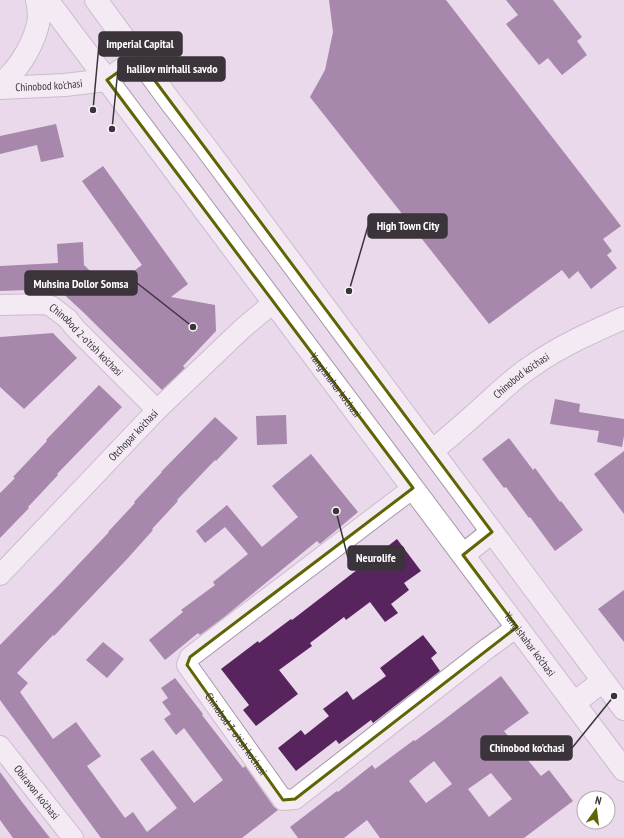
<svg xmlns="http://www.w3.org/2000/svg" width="624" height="838" viewBox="0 0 624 838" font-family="'PT Sans Narrow',sans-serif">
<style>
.building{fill:#57245d;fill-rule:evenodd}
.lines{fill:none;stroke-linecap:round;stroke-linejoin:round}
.minor-casing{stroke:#a898aa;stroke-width:22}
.tertiary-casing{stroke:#a898aa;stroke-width:24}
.secondary-casing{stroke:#a898aa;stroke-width:24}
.primary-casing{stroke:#a898aa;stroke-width:24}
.minor{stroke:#fff;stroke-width:20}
.tertiary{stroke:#fff;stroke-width:22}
.secondary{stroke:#fff;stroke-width:22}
.primary{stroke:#fff;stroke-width:22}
.marked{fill:none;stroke:#5f6502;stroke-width:3;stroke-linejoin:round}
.labels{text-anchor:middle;stroke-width:4;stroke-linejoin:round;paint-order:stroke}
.street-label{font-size:11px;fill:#3b343b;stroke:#fff}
.leader{fill:none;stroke:#3b343b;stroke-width:1.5}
.callout-dot{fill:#3b343b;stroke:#fff;stroke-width:1.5}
.callout{fill:#3b343b;stroke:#3b343b;stroke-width:1.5}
.callout-label{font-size:12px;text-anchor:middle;font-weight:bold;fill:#fff}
</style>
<rect width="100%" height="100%" fill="#ead9eb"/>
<path class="building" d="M 329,0 L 446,0 L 621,226 L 603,239 L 612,251 L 607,255 L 617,268 L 591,289 L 578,271 L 569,279 L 562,270 L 489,324 L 310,97 L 325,70 L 333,32 Z
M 506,0 L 553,0 L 582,37 L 577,41 L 587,55 L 562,75 L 548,58 L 539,65 L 506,24 L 518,15 Z
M 56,124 L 64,157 L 41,162 L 37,145 L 0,154 L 0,136 Z
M 103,166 L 188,284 L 171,297 L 215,305 L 216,331 L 183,366 L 185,368 L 162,390 L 82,311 L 58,289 L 0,291 L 0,266 L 58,263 L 57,244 L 83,242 L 84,265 L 109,289 L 142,265 L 82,181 Z
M 53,333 L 77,358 L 24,409 L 0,387 L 0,337 Z
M 99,385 L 122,407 L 57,474 L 58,475 L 28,507 L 29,508 L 0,538 L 0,493 L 15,478 L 13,477 L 47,441 L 46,440 Z
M 555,399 L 580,404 L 579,412 L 624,419 L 624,436 L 622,447 L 597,442 L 599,431 L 550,424 Z
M 286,415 L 287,444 L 257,445 L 256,416 Z
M 215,417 L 238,438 L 216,461 L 215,460 L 177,500 L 178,501 L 152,529 L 153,530 L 128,558 L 54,636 L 53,635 L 17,673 L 28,683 L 20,692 L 53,739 L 76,722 L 101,756 L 87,766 L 125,818 L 133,812 L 147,832 L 177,808 L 140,759 L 153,750 L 194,803 L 223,780 L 184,728 L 176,735 L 164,719 L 171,714 L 162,702 L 168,698 L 161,688 L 175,678 L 203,714 L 202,715 L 243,768 L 245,766 L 274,807 L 278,810 L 242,838 L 101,838 L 0,700 L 0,645 L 59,585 L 109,532 L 108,532 L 135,503 L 134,502 L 162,472 L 161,472 Z
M 509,438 L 533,470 L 535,468 L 560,502 L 561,501 L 583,530 L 555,551 L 530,517 L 529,518 L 506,487 L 504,488 L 482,459 Z
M 624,451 L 624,514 L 594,474 Z
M 311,454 L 358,512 L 320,544 L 317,541 L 223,618 L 200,635 L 198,633 L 165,660 L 149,640 L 183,612 L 181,610 L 215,585 L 213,582 L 248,554 L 225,527 L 205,543 L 196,531 L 227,505 L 262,547 L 298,517 L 272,486 Z
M 397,539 L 421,571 L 404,583 L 409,590 L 391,604 L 398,613 L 385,622 L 370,602 L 346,620 L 344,617 L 310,643 L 312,646 L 279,670 L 298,694 L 256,726 L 243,710 L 249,705 L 221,669 L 258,641 L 259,643 L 291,619 L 292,620 Z
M 624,590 L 624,642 L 598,609 Z
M 423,635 L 437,653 L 431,658 L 440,671 L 373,723 L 371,720 L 339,744 L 336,740 L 296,771 L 278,748 L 301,730 L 305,735 L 329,716 L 323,709 L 347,691 L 353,700 L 386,676 L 380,668 Z
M 103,642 L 124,659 L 107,678 L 86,660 Z
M 501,676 L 529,713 L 504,731 L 541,776 L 549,770 L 573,801 L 524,838 L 380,838 L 367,820 L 344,838 L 298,838 L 290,827 L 337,791 L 338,792 L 372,765 L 375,769 L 414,740 L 415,741 L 441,722 ZM 434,761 L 452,784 L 426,803 L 409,781 ZM 491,773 L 512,799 L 489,817 L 468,789 Z
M 0,772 L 22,802 L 50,838 L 13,838 L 0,820 Z"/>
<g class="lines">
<defs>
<g id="minor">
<path id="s1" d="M 0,305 L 44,304 L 51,306 L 68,319 L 75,328 L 157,410"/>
<path id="s2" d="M 413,488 L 190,657 L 187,665 L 283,800 L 295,799 L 488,648 L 517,627"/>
<path id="s3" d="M 0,575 L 157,410 L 242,329 L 274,302"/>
<path id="s4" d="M 0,746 L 73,838"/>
</g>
<g id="tertiary">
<path id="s5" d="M 432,451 C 453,434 474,415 494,397 C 506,386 518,375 532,366 C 560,346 592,332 624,318"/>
</g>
<g id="secondary">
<path id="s6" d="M 0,88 L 65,85 L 107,80"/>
</g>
<g id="primary">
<path id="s7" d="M 47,0 L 624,770"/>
<path d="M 96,0 L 170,101 L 204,145 L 624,709"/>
<path d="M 107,80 L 138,58"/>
<path d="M 0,85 C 17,71 31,49 37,28 C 40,19 39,9 37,0"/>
<path d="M 463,555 L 492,532"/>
<path d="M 574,703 L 603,681"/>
</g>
</defs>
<use href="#minor" class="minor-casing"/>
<use href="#tertiary" class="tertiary-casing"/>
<use href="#secondary" class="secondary-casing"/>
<use href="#primary" class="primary-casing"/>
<use href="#minor" class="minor"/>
<use href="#tertiary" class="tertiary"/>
<use href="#secondary" class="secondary"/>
<use href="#primary" class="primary"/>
</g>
<path d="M0 0H624V838H0ZM 138,58 L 492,532 L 463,555 L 517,627 L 295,799 L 283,800 L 187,665 L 190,657 L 413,488 L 107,80 Z" fill="#ead9eb" fill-opacity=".55" fill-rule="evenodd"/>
<path class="marked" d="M 138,58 L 492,532 L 463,555 L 517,627 L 295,799 L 283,800 L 187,665 L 190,657 L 413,488 L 107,80 Z"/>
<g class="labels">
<g class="street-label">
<text dy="4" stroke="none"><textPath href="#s6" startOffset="49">Chinobod ko'chasi</textPath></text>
<text dy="4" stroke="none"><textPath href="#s1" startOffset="100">Chinobod 2-o'tish ko'chasi</textPath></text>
<text dy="4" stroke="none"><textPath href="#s5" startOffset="117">Chinobod ko'chasi</textPath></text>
<text dy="4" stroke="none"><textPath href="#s7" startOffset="481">Yangishahar ko‘chasi</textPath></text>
<text dy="4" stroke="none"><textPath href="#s3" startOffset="193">Otchopar ko'chasi</textPath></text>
<text dy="4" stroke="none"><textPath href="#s7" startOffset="805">Yangishahar ko‘chasi</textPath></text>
<text dy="4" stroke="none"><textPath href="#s2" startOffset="373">Chinobod 3-o'tish ko'chasi</textPath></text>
<text dy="4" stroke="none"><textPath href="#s4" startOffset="59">Obiravon ko'chasi</textPath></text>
</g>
</g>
<path class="leader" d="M93 110L99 44M112 129L118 69M349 291L368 226M193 327L137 283M336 511L348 558M614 696L572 748"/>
<g class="callout-dot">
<circle cx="93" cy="110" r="4"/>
<circle cx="112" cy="129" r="4"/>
<circle cx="349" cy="291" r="4"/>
<circle cx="193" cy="327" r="4"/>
<circle cx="336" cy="511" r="4"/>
<circle cx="614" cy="696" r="4"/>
</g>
<g class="callout">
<rect x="99" y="32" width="83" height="24" rx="4"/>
<rect x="118" y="57" width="107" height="24" rx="4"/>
<rect x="368" y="214" width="79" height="24" rx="4"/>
<rect x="25" y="271" width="112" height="24" rx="4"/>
<rect x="348" y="546" width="56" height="24" rx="4"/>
<rect x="481" y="736" width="91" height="24" rx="4"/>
</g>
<g class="callout-label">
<text x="140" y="48">Imperial Capital</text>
<text x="172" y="73">halilov mirhalil savdo</text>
<text x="408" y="230">High Town City</text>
<text x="81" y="288">Muhsina Dollor Somsa</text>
<text x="376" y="562">Neurolife</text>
<text x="527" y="752">Chinobod ko'chasi</text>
</g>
<g transform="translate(596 810) rotate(14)"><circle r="19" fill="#ffffff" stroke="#b1aeb1"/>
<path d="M0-3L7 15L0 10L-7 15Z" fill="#5f6502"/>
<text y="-6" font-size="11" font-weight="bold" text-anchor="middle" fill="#3b343b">N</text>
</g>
</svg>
